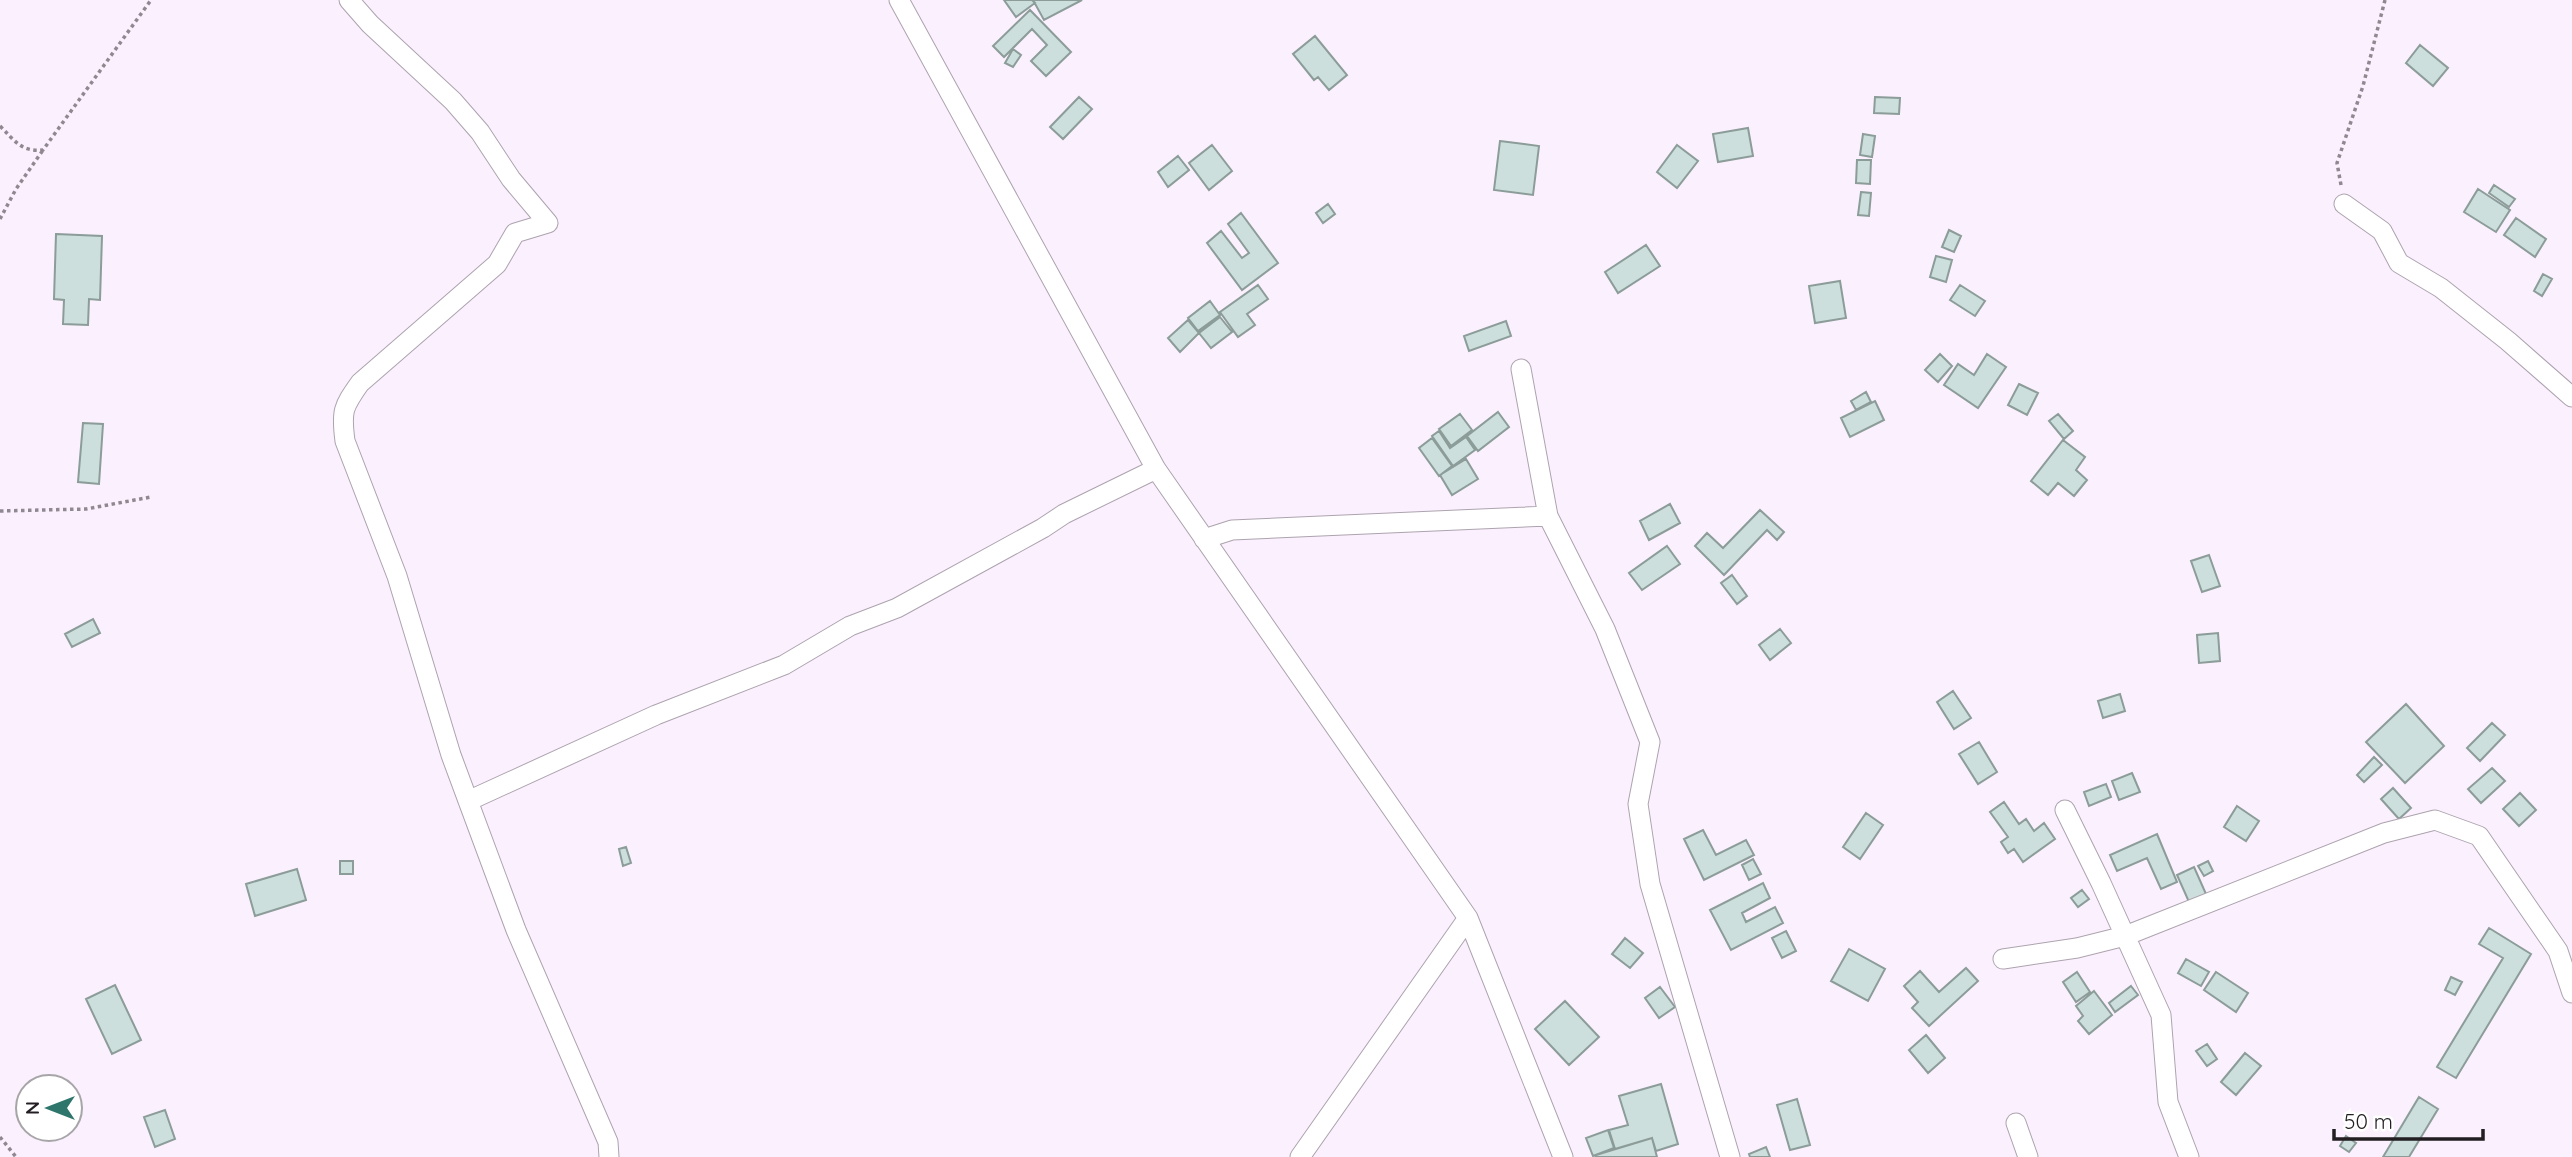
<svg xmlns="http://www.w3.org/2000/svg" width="2572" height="1157" viewBox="0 0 2572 1157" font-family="Quicksand,sans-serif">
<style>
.building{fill:#cddfdc;stroke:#8b9c99;stroke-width:2}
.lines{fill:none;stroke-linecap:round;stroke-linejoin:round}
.minor-casing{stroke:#ada3af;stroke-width:21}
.path{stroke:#908891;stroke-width:3.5;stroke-dasharray:3.5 3.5;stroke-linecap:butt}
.minor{stroke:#fff;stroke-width:19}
</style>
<rect width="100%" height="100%" fill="#fbf0fd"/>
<path class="building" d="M 1004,0 L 1032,0 L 1035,3 L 1016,17 Z
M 1033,0 L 1082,0 L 1044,20 Z
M 1030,10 L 1071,52 L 1046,76 L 1031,61 L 1047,45 L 1032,29 L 1004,57 L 993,46 Z
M 1315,36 L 1347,75 L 1329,90 L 1318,77 L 1314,80 L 1293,54 Z
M 2420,45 L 2448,68 L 2433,86 L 2406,63 Z
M 1013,49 L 1021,55 L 1013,67 L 1005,63 Z
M 1079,97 L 1092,109 L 1063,139 L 1050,127 Z
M 1875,97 L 1900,98 L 1899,114 L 1874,113 Z
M 1748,128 L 1753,156 L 1718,162 L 1713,134 Z
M 1863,134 L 1875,136 L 1872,157 L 1860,155 Z
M 1500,141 L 1539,146 L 1533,195 L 1494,190 Z
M 1212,145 L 1232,171 L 1209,190 L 1189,163 Z
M 1677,145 L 1698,161 L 1677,188 L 1657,172 Z
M 1178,156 L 1189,170 L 1168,187 L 1158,172 Z
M 1857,160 L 1871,160 L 1870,184 L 1856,183 Z
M 2494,185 L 2515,199 L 2509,207 L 2489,193 Z
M 2478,189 L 2510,210 L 2496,232 L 2464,212 Z
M 1861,192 L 1871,193 L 1869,216 L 1858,215 Z
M 1328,204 L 1335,214 L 1323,223 L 1316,213 Z
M 1241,213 L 1278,263 L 1242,290 L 1207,243 L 1221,231 L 1242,258 L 1249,253 L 1228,224 Z
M 2516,218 L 2546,239 L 2535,257 L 2504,235 Z
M 1949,230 L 1961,236 L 1954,252 L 1942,247 Z
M 56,234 L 102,236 L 100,300 L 89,299 L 88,325 L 63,324 L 64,300 L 54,299 Z
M 1646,245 L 1660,266 L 1618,293 L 1605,272 Z
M 1936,256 L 1952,260 L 1946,282 L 1930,277 Z
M 2543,274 L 2552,279 L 2542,296 L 2534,291 Z
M 1840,281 L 1846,318 L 1815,323 L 1809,286 Z
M 1258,285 L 1268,299 L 1247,314 L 1255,325 L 1238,337 L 1220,312 Z
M 1960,285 L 1985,301 L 1975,316 L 1950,300 Z
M 1210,301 L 1220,315 L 1198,331 L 1188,318 Z
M 1220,317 L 1232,332 L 1211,348 L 1199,333 Z
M 1188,320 L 1199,333 L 1180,352 L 1168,338 Z
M 1506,321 L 1511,336 L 1469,351 L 1464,336 Z
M 1940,354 L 1952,366 L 1938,382 L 1925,370 Z
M 1987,354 L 2006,367 L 1978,408 L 1944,385 L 1958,364 L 1974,375 Z
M 2019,384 L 2038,393 L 2027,415 L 2008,405 Z
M 1866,392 L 1871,402 L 1856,410 L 1851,401 Z
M 1875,401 L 1884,420 L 1850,437 L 1841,418 Z
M 1498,412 L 1509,427 L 1478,451 L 1467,436 Z
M 1460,414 L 1472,430 L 1451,446 L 1439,429 Z
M 2058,414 L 2073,431 L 2064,439 L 2049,421 Z
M 83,423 L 103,424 L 99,484 L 78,482 Z
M 1439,431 L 1450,448 L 1466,437 L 1475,450 L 1453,466 L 1432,436 Z
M 1432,438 L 1452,466 L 1439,476 L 1419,448 Z
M 2063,440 L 2085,457 L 2076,470 L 2087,480 L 2074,496 L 2058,483 L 2048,495 L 2031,481 Z
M 1466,459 L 1478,479 L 1452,495 L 1440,475 Z
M 1670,504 L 1680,523 L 1649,540 L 1640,521 Z
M 1760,510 L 1784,532 L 1777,540 L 1767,530 L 1724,575 L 1695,546 L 1707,533 L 1723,548 Z
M 1667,546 L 1680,564 L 1642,590 L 1629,573 Z
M 2209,555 L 2220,586 L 2202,592 L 2191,561 Z
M 1732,575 L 1747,596 L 1737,604 L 1721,583 Z
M 93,619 L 100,633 L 72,647 L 65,634 Z
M 1780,629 L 1791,643 L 1770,660 L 1759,645 Z
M 2218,633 L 2220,661 L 2199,663 L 2197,635 Z
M 1953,691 L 1971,718 L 1954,729 L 1937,702 Z
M 2120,694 L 2125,711 L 2103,718 L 2098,701 Z
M 2406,704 L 2444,746 L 2405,783 L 2366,742 Z
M 2492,723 L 2505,735 L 2480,761 L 2467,748 Z
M 1979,742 L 1997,772 L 1978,784 L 1959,754 Z
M 2374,757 L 2382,765 L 2364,782 L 2357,775 Z
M 2492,768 L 2505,781 L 2481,803 L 2468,789 Z
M 2132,773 L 2140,792 L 2119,800 L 2112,781 Z
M 2106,784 L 2111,797 L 2089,806 L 2084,792 Z
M 2393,788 L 2411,808 L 2399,819 L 2381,799 Z
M 2520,793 L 2536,810 L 2519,826 L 2503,809 Z
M 2004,802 L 2019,824 L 2026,819 L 2034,831 L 2044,823 L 2055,839 L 2023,862 L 2014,849 L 2008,853 L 2001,842 L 2008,837 L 1990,812 Z
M 2237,806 L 2259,821 L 2246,841 L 2224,827 Z
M 1866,813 L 1883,825 L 1860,859 L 1843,847 Z
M 1703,830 L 1716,855 L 1746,840 L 1754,855 L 1704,880 L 1684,839 Z
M 2157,834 L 2177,882 L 2161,889 L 2147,858 L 2117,871 L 2110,855 Z
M 626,847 L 631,863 L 623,866 L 619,849 Z
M 1753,859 L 1761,874 L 1749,880 L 1742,865 Z
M 340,861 L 353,861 L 353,874 L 340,874 Z
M 2208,861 L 2213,871 L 2204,876 L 2198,866 Z
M 2194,867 L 2206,894 L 2189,902 L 2177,875 Z
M 297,869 L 306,900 L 255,916 L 246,884 Z
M 1763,883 L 1770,898 L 1742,913 L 1746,922 L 1775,907 L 1783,923 L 1731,950 L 1710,910 Z
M 2082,890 L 2089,899 L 2078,907 L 2071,898 Z
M 2489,928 L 2531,954 L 2456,1078 L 2437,1067 L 2503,958 L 2479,944 Z
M 1786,931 L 1796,951 L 1782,958 L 1772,938 Z
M 1625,938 L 1643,953 L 1630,968 L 1612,954 Z
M 1849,949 L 1885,969 L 1868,1001 L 1831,981 Z
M 2186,959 L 2209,972 L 2201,986 L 2178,973 Z
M 1966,968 L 1978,981 L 1929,1026 L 1912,1008 L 1918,1002 L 1904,986 L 1920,971 L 1939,992 Z
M 2077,972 L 2090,992 L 2076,1002 L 2063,982 Z
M 2216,972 L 2248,993 L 2236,1012 L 2204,990 Z
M 2451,977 L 2462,982 L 2455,995 L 2445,990 Z
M 115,985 L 141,1040 L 112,1054 L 86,999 Z
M 2131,986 L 2138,995 L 2115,1012 L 2109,1003 Z
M 1660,987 L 1675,1007 L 1659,1018 L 1645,998 Z
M 2094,991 L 2112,1015 L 2089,1034 L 2078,1021 L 2083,1016 L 2076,1006 Z
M 1565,1001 L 1599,1037 L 1569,1065 L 1535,1029 Z
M 1926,1035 L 1945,1058 L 1928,1073 L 1909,1050 Z
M 2207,1044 L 2217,1059 L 2207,1066 L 2196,1051 Z
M 2245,1053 L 2261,1066 L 2236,1095 L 2221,1082 Z
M 1661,1084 L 1678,1144 L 1656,1151 L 1652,1138 L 1615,1149 L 1609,1130 L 1628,1125 L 1619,1096 Z
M 2419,1097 L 2438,1109 L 2409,1157 L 2383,1157 Z
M 1797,1099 L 1810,1145 L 1790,1150 L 1777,1105 Z
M 165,1110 L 175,1139 L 155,1147 L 144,1117 Z
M 1608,1130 L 1614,1148 L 1593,1156 L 1586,1138 Z
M 2346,1136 L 2356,1143 L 2349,1152 L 2340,1146 Z
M 1652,1138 L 1657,1157 L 1596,1157 L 1596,1155 Z
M 1766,1147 L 1770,1157 L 1750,1157 L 1749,1154 Z"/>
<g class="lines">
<defs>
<path id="minor" d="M 349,0 L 370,24 L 453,101 L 480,132 L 511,179 L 548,223 L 515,233 L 497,264 L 360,383 C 343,407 341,411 345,441 L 397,576 L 451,755 L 516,930 L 608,1142 L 609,1157
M 899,0 L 1156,469 L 1468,918 L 1563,1157
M 2344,204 L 2382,231 L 2399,263 L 2441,288 L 2508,341 L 2572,397
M 1521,369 L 1548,516
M 1204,539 L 1232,530 L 1548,516 L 1605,629 L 1650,742 L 1638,804 L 1650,884 L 1730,1157
M 468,801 L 656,715 L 784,665 L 850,626 L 897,608 L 1043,528 L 1064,514 L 1156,469
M 2065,810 L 2101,883 L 2161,1015 L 2168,1102 L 2189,1157
M 2003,959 L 2077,948 L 2125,936 L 2384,833 L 2435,820 L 2479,836 L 2558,951 L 2572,993
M 2016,1123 L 2028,1157
M 1300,1157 L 1468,918"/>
</defs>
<use href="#minor" class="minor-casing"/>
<path class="path" d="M 0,126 C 15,141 21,152 43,150 L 151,0
M 2341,185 L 2337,163 L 2363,86 L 2385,0
M 0,219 L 16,189 L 43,150
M 0,511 L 86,509 L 151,497
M 0,1137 L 16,1157"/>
<use href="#minor" class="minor"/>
</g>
<g transform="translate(49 1108) rotate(270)"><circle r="33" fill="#ffffff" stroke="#a7a5a7" stroke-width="2"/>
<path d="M0-5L12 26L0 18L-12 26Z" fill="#2e756c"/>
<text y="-10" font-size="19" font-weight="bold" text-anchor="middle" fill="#221e22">N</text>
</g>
<path d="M2334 1129v10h149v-10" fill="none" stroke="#221e22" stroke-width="3.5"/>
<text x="2344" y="1129" font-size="21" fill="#221e22" stroke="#ffffff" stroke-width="5" paint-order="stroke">50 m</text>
</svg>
